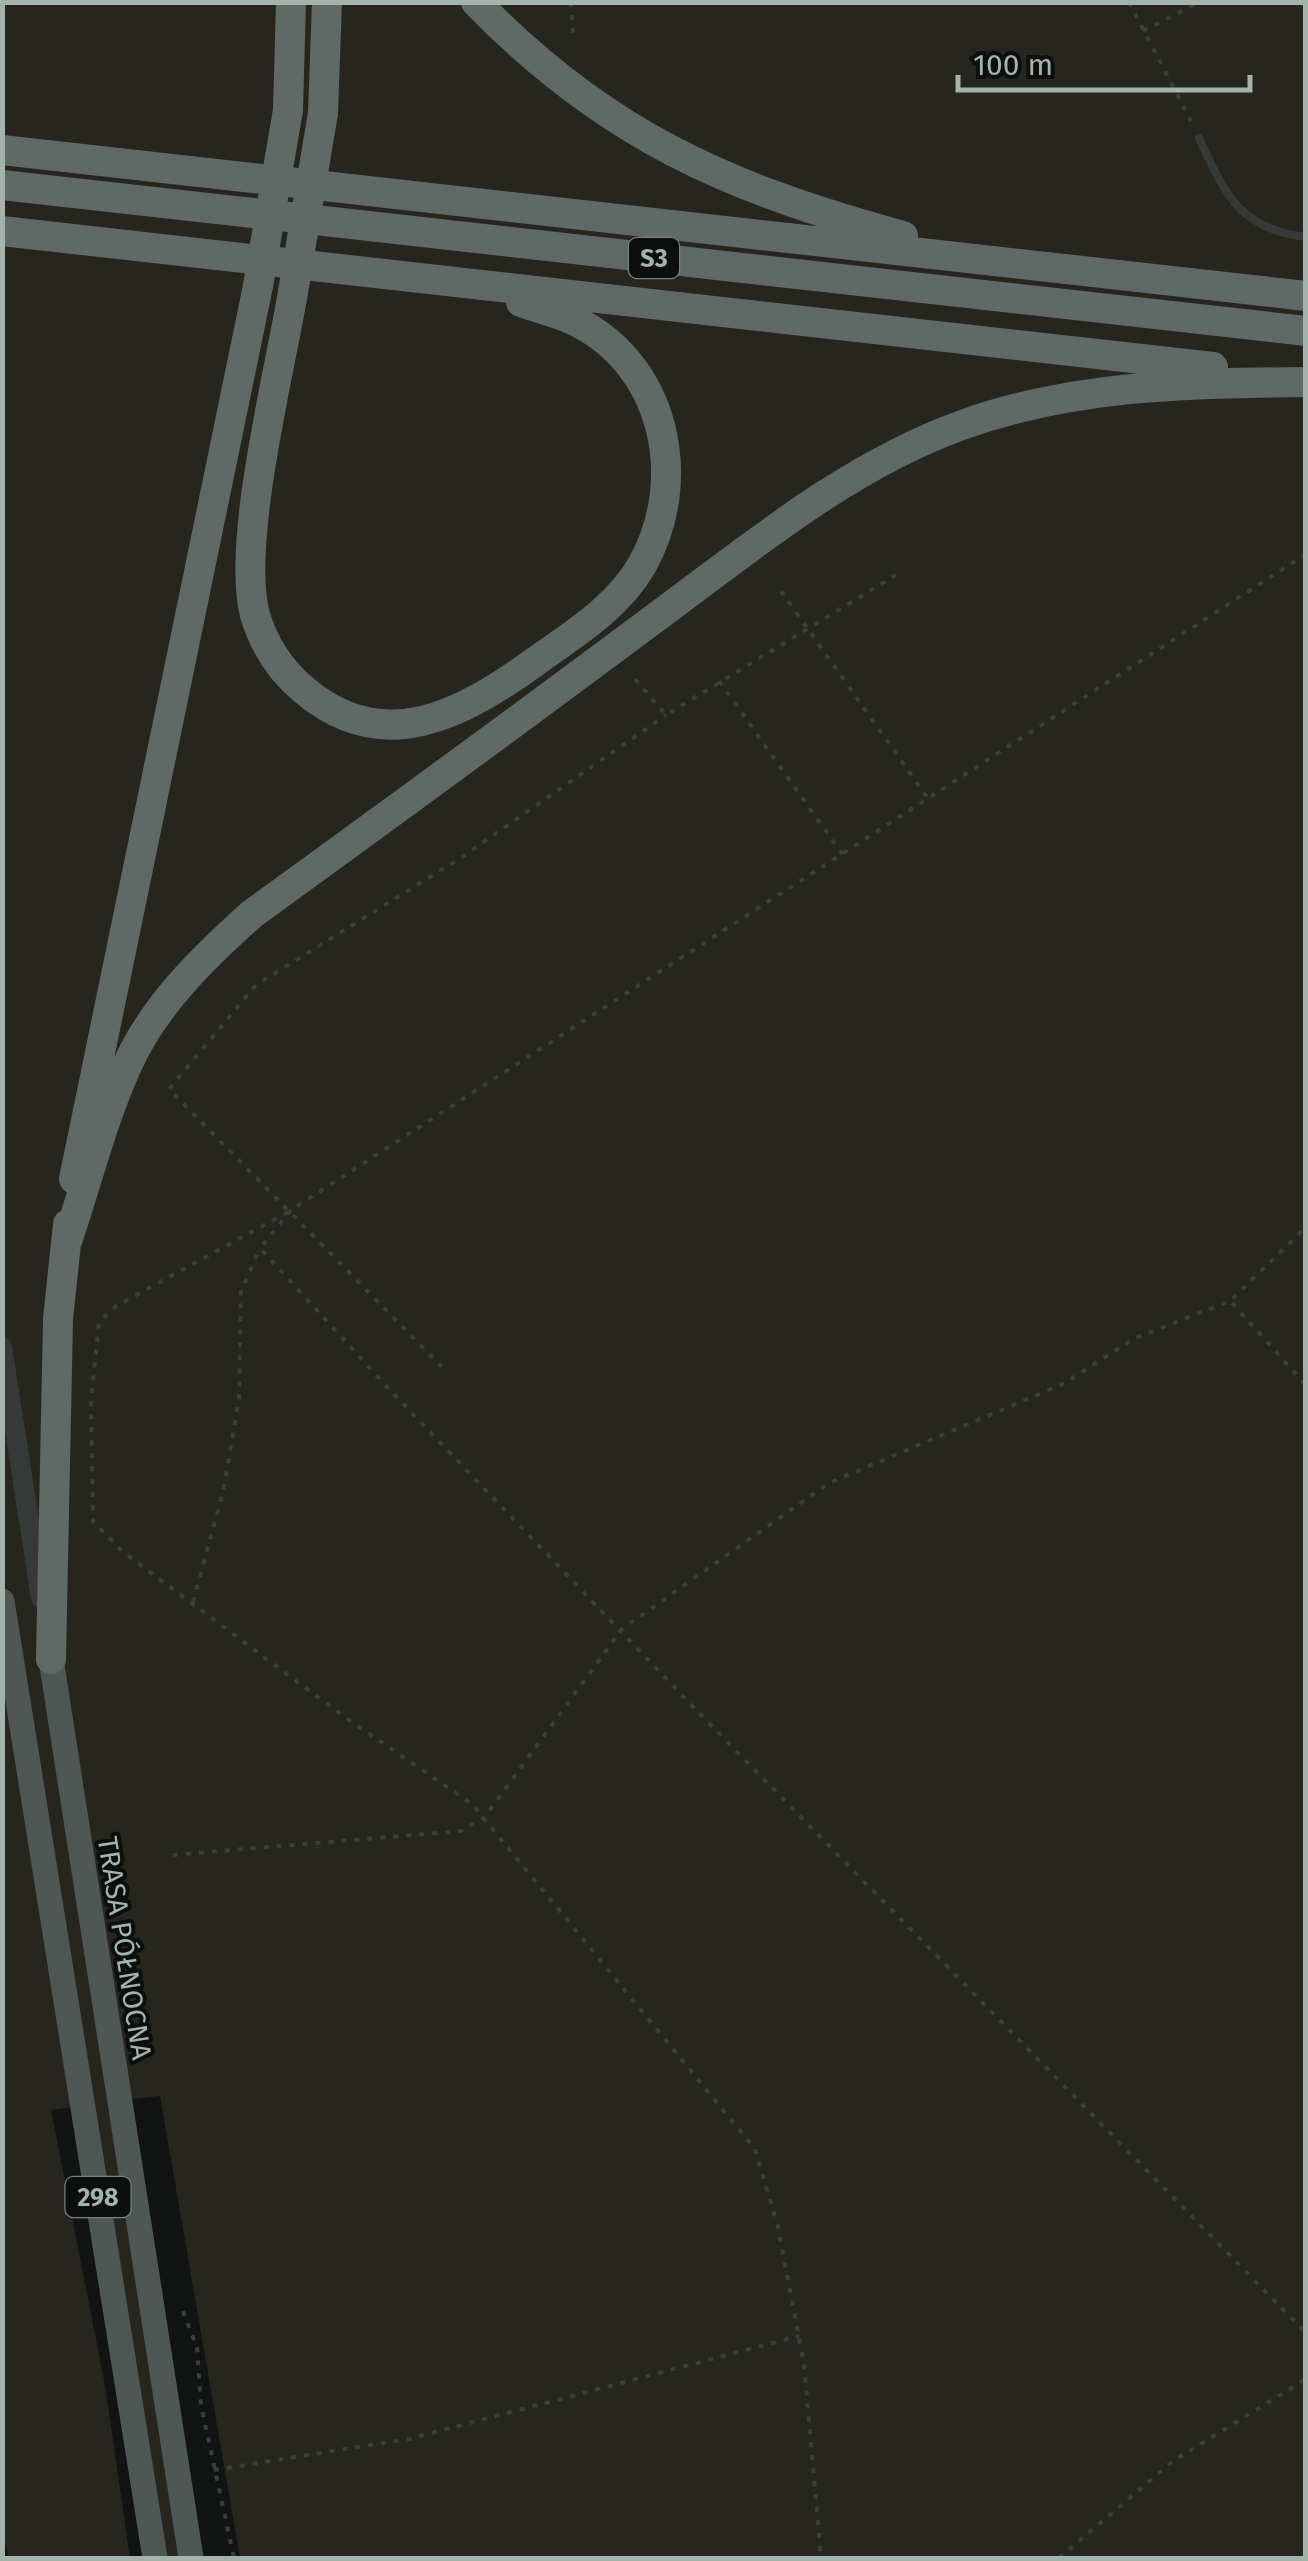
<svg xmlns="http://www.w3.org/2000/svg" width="1308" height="2561" viewBox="0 0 1308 2561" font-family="'Fira Sans',sans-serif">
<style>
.green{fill:#26261e}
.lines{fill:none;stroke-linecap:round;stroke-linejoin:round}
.path{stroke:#393f3d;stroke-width:4;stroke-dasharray:5 8;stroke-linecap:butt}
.service{stroke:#353a39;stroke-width:8}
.tertiary{stroke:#353a39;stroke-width:20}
.primary{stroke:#4f5754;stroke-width:25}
.motorway{stroke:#5f6965;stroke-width:30}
.motorway-bridge{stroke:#5f6965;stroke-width:30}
.labels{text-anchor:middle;stroke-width:8;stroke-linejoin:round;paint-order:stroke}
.shield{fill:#0d0f0e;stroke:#77827d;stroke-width:2.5}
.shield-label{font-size:25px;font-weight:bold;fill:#a4b4ad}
.street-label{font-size:28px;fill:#a4b4ad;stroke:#0d0f0e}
</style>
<rect width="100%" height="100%" fill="#121413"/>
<path class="green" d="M 2,3 L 1305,3 L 1305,2558 L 240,2558 L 160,2096 L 109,2102 L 181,2558 L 167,2558 L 93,2104 L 51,2110 L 105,2385 L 130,2558 L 8,2558 L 2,2525 Z"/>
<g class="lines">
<path class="path" d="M 571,2 L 573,35
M 1129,2 L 1194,127
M 1143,31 L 1199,2
M 1306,554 L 291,1210 L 260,1248 L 387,1387 L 699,1713 L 1306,2333
M 781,591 L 929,800
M 635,679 L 666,715 L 896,575
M 719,681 L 843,855
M 288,1212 L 116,1306 L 99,1322 L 91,1401 L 93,1521 L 123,1552 L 346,1718 L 472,1804 L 755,2149 L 778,2227 L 804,2364 L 821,2558
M 1232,1303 L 1306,1385
M 442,1367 L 169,1089 L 256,985 L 459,859 L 666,715
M 193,1602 L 223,1492 L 239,1399 L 241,1292 L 260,1248
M 173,1855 L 461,1831 L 484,1818 L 622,1629 L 829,1483 L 1065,1383 L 1133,1339 L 1230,1301 L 1306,1227
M 183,2311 L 197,2348 L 201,2405 L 234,2558
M 214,2470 L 409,2439 L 799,2336
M 1059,2558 L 1173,2461 L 1306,2379"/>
<path class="service" d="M 1199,138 C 1225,194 1239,229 1306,237"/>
<path class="tertiary" d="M 2,1347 L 41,1598"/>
<path class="primary" d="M 2,1601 L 155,2558
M 51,1659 L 191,2558"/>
<path class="motorway" d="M 476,2 C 605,135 728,188 903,236
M 288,110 L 291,2
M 323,113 L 327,2
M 2,150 L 1306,296
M 2,185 L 1306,331
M 2,231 L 1213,367
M 293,292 C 280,371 236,543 255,615 C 264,645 280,670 304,690 C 384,758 463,714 536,661 C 574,634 618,607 642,565 C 690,480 666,362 571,319 C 555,312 537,308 521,302
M 74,1179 L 258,286
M 66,1244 C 86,1186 101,1124 126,1068 C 152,1007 203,958 252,914 C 383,819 513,724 643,627 C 743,554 843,468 962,425 C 1073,385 1189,383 1306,382
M 51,1659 L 58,1319 L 68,1224"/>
<path class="motorway-bridge" d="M 258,286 L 288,110
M 293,292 L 323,113"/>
</g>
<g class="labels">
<g class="shield">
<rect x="629" y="238" width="50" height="40" rx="8"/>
<rect x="65.5" y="2177" width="65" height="40" rx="8"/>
</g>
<g class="shield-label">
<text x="654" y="267">S3</text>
<text x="98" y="2206">298</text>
</g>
<g class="street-label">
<text transform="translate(125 1948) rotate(81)" y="10">TRASA PÓŁNOCNA</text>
</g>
</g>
<rect width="1308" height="2561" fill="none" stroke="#a4b4ad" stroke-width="10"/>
<path d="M958 75v15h292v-15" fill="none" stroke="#a4b4ad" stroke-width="5"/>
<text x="973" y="75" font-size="30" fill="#a4b4ad" stroke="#0d0f0e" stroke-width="8" paint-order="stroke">100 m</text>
</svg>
